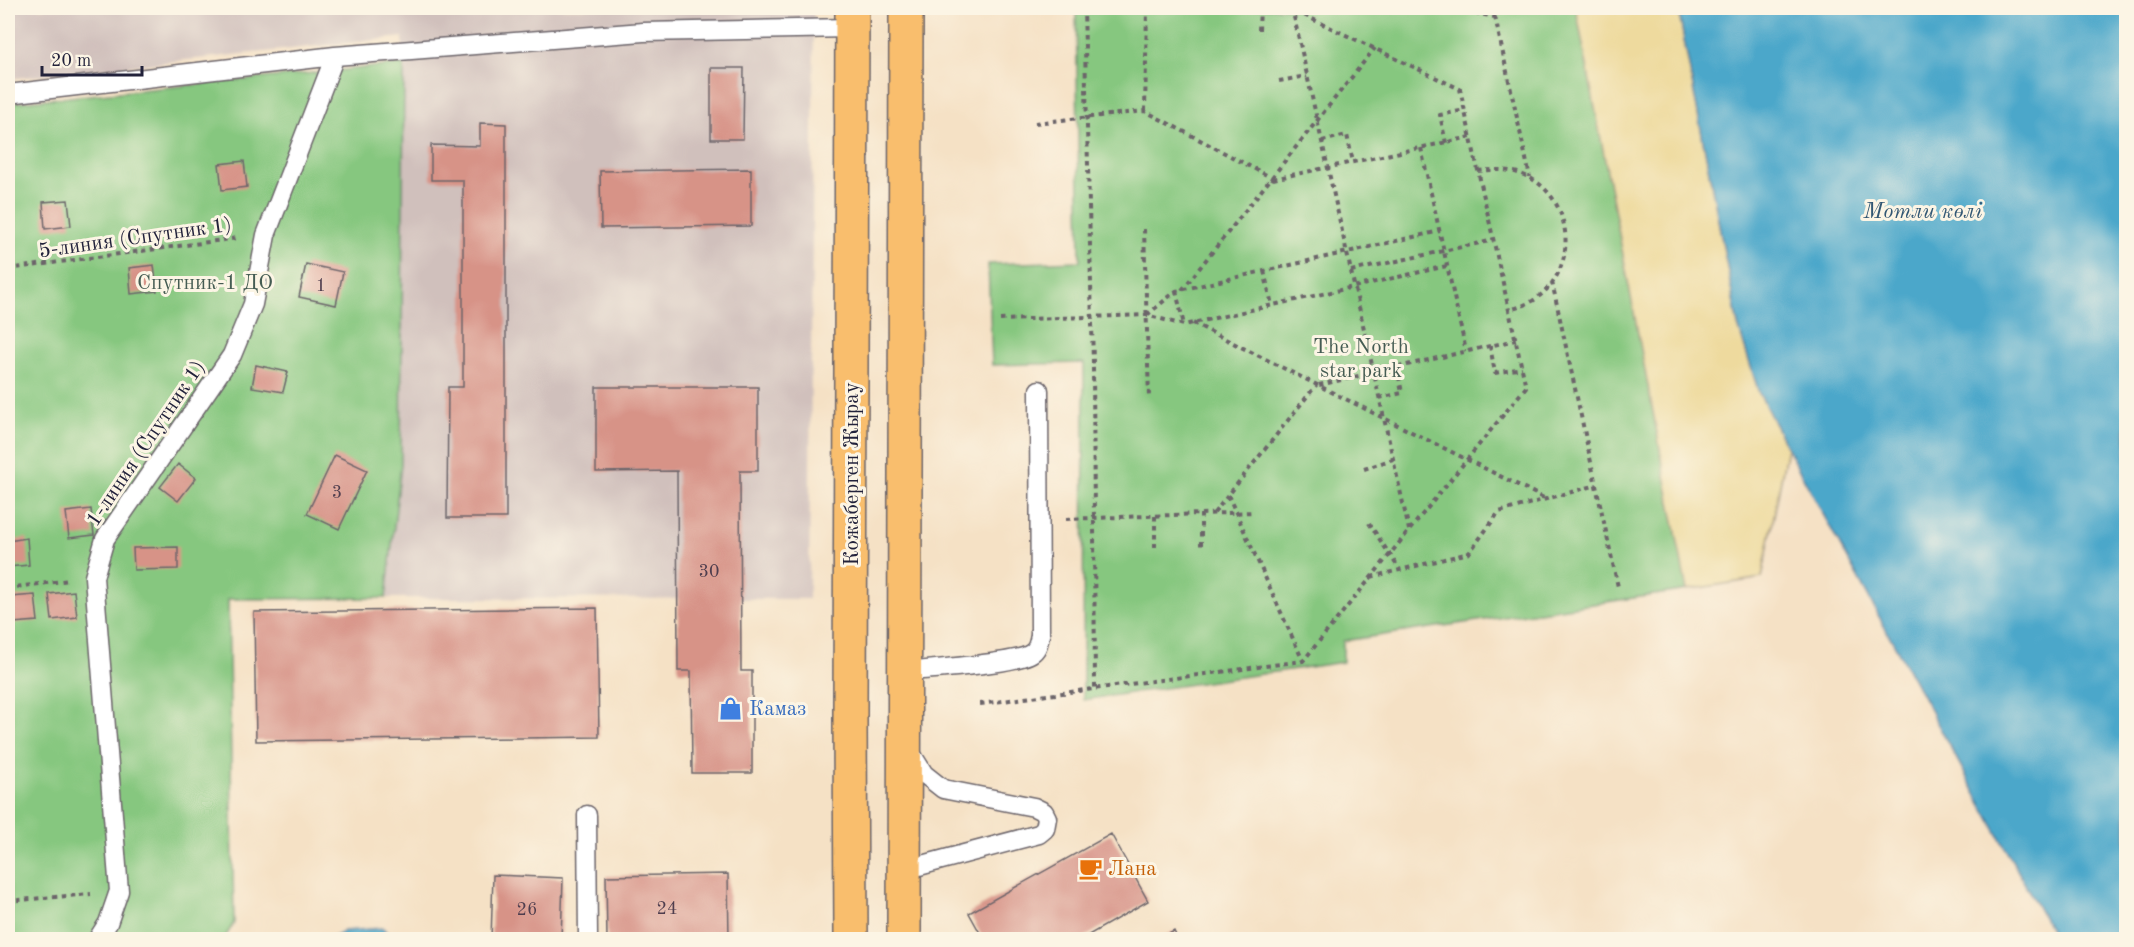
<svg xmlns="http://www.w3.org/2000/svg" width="2134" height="947" viewBox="0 0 2134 947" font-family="'Old Standard TT',serif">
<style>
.industrial{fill:#d0c0bc}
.green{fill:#86c77f;stroke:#54745d;stroke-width:1.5}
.sand{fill:#eeda9e;stroke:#887e6c;stroke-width:1.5}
.water{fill:#4ba7ca;stroke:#366482;stroke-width:1.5}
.building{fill:#d79387}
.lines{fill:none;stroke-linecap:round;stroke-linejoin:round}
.service-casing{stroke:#6c656b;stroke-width:21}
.trunk-casing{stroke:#6c656b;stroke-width:36}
.path{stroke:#6c656b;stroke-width:4;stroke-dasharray:4.5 4.5;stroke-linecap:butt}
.service{stroke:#fff;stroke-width:18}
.trunk{stroke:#f9be6d;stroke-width:33}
.labels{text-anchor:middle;stroke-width:6;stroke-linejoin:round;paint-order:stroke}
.number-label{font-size:18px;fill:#4f3e4e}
.street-label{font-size:21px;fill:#22223b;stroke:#fcf5e5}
.park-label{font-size:21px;fill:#455c53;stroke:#fcf5e5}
.shop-label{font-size:21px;fill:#366cbe;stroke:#fcf5e5;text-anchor:start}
.food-label{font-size:21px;fill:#c56008;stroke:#fcf5e5;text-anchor:start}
.water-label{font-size:22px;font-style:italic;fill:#325774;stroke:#fcf5e5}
</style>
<rect width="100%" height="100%" fill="#fcf5e5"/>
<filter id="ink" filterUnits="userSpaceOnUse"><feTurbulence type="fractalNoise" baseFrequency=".0167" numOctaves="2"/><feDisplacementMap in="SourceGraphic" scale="12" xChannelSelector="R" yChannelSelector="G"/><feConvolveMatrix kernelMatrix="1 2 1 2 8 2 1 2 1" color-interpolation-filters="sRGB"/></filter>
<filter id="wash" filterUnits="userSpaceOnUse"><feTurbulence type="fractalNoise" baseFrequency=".008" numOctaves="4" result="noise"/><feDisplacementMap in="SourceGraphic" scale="24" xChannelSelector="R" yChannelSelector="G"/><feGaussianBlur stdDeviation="1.35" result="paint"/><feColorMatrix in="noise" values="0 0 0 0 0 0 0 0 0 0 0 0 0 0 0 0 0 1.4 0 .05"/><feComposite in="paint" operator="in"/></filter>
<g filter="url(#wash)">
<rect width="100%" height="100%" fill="#f5e1c5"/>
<path class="industrial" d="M 8,8 L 814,8 L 809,599 L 386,598 L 401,464 L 403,37 L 8,79 Z"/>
<path class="green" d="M 1076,8 L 1576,8 L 1687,590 L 1343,641 L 1343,662 L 1083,700 L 1084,363 L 992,365 L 988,264 L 1080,261 Z
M 404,64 L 401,464 L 386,598 L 228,599 L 234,923 L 224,939 L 8,940 L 8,103 Z"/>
<path class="sand" d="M 1576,8 L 1678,8 L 1738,325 L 1759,393 L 1787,448 L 1762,578 L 1687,590 Z"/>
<path class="water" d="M 1678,8 L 2126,8 L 2126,939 L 2055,939 L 1787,448 L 1759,393 L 1738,325 Z
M 383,928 L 392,939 L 331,939 L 344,931 Z"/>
<g id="blocks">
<path class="building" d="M 711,68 L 744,68 L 743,139 L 711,139 Z
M 480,123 L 506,124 L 506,518 L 447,518 L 448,387 L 463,387 L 463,180 L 431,180 L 431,145 L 480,146 Z
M 244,161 L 247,187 L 222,190 L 219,164 Z
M 751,169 L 751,226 L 601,228 L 600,171 Z
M 68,200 L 71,226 L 45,229 L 43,202 Z
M 306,264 L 343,272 L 336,305 L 299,297 Z
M 154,265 L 157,291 L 131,294 L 129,268 Z
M 256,365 L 288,372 L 283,392 L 252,387 Z
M 596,387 L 758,387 L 758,471 L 740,471 L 741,671 L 752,671 L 752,773 L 692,773 L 691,671 L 678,671 L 677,471 L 596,472 Z
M 335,455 L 367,470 L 339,529 L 307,514 Z
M 178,464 L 196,478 L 178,501 L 160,487 Z
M 91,509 L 94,535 L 69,538 L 66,512 Z
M 27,538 L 29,565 L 8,567 L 8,541 Z
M 178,547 L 178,569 L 134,570 L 133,548 Z
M 74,591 L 77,617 L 52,620 L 49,594 Z
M 35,595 L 38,621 L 13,623 L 10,597 Z
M 597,608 L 599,737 L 256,741 L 254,612 Z
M 1111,834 L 1148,901 L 1080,940 L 984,940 L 969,913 Z
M 728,874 L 729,940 L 607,940 L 606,876 Z
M 493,875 L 563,878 L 561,940 L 491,940 Z
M 1174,931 L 1178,940 L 1158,940 Z"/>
</g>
</g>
<g filter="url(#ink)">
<use href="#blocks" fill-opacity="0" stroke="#6c656b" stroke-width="1.5"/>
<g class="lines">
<defs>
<path id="service" d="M 8,94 L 335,56 L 643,32 L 852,28
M 905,672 C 926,669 1021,664 1033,652 C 1038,648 1039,641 1040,635 L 1039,390
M 587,815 L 588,940
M 904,870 L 1039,834 L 1045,829 L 1047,818 L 1044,812 L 1034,807 L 943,789 L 924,774 L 909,750
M 97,940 L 108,923 L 119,891 L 94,577 L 105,539 L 232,355 L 253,304 L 266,235 L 335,56"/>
<path id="trunk" d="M 851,940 L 850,717 L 852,8
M 904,940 L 906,8"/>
</defs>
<use href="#service" class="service-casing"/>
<use href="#trunk" class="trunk-casing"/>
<path class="path" d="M 1084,8 L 1093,363 L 1095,689
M 1292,8 L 1409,530
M 1448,8 L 1495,17
M 1493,8 L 1530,177
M 1259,30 L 1260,8
M 1279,81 L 1307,76
M 1145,111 L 1147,8
M 1035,123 L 1145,111 L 1274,179
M 1322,141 L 1347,135 L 1353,162
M 1446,143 L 1440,115 L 1465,110
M 1421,148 L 1466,351
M 1478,171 C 1496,169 1512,169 1528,177 C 1573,199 1579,267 1538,297 C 1530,304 1519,307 1509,310
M 1273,179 L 1471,137
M 1144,229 L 1149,398
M 8,269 L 238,238
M 1264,271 L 1272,305
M 1351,271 L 1494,240
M 1552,282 L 1618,587
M 1182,290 L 1375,48
M 1176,291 L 1184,325
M 1147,315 L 1176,291 L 1440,231
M 1000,320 L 1146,315 L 1184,325 L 1447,266
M 1193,323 L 1546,499
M 1490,346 L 1495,373 L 1522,368
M 1319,385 L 1516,340
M 1379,398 L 1402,393 L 1397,367
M 1364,469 L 1393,459
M 1228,495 L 1303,661
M 1214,513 L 1317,384
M 1201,514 L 1201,546
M 1155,516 L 1155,547
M 1066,519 L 1254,512
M 1369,523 L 1400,570
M 1371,577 L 1469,553 L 1499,512 L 1597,485
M 8,588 L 70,580
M 980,704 L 1303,661 L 1526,387 L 1460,89 L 1289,8
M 8,901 L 91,894"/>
<use href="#service" class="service"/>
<use href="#trunk" class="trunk"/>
</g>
</g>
<defs>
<symbol id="shop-bare" viewBox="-9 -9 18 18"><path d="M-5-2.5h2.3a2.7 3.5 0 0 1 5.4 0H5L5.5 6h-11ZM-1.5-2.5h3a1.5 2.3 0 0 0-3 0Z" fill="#3f7fe0" stroke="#fcf5e5" stroke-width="2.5" paint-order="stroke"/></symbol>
<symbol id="cafe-bare" viewBox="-9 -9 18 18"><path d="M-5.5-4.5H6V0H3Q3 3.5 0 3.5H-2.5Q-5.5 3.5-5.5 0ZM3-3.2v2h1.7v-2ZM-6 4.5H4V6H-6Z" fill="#e8710a" stroke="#fcf5e5" stroke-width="2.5" paint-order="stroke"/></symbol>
</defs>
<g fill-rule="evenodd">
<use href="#shop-bare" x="714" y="692" width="33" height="33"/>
<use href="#cafe-bare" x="1074" y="852" width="33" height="33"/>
</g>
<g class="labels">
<g class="number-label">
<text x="321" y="291">1</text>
<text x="337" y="498">3</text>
<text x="709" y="577">30</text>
<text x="667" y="914">24</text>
<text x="527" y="915">26</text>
</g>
<g class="street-label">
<text transform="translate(135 237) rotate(-8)" y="7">5-линия (Спутник 1)</text>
<text transform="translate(145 443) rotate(-56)" y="7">1-линия (Спутник 1)</text>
<text transform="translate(851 474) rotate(-90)" y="7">Кожаберген Жырау</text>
</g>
<g class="park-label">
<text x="205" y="289">Спутник-1 ДО</text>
<text x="1361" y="353">The North<tspan x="1361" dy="24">star park</tspan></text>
</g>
<g class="shop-label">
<text x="749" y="715">Камаз</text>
</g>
<g class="food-label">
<text x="1108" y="875">Лана</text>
</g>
<g class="water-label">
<text x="1923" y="218">Мотли көлі</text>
</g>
</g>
<rect width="2134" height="947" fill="none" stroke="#fcf5e5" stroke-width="30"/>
<path d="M42 66v9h100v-9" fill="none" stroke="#22223b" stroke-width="3"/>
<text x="51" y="66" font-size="18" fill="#22223b" stroke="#fcf5e5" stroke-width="4.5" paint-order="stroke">20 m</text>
</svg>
